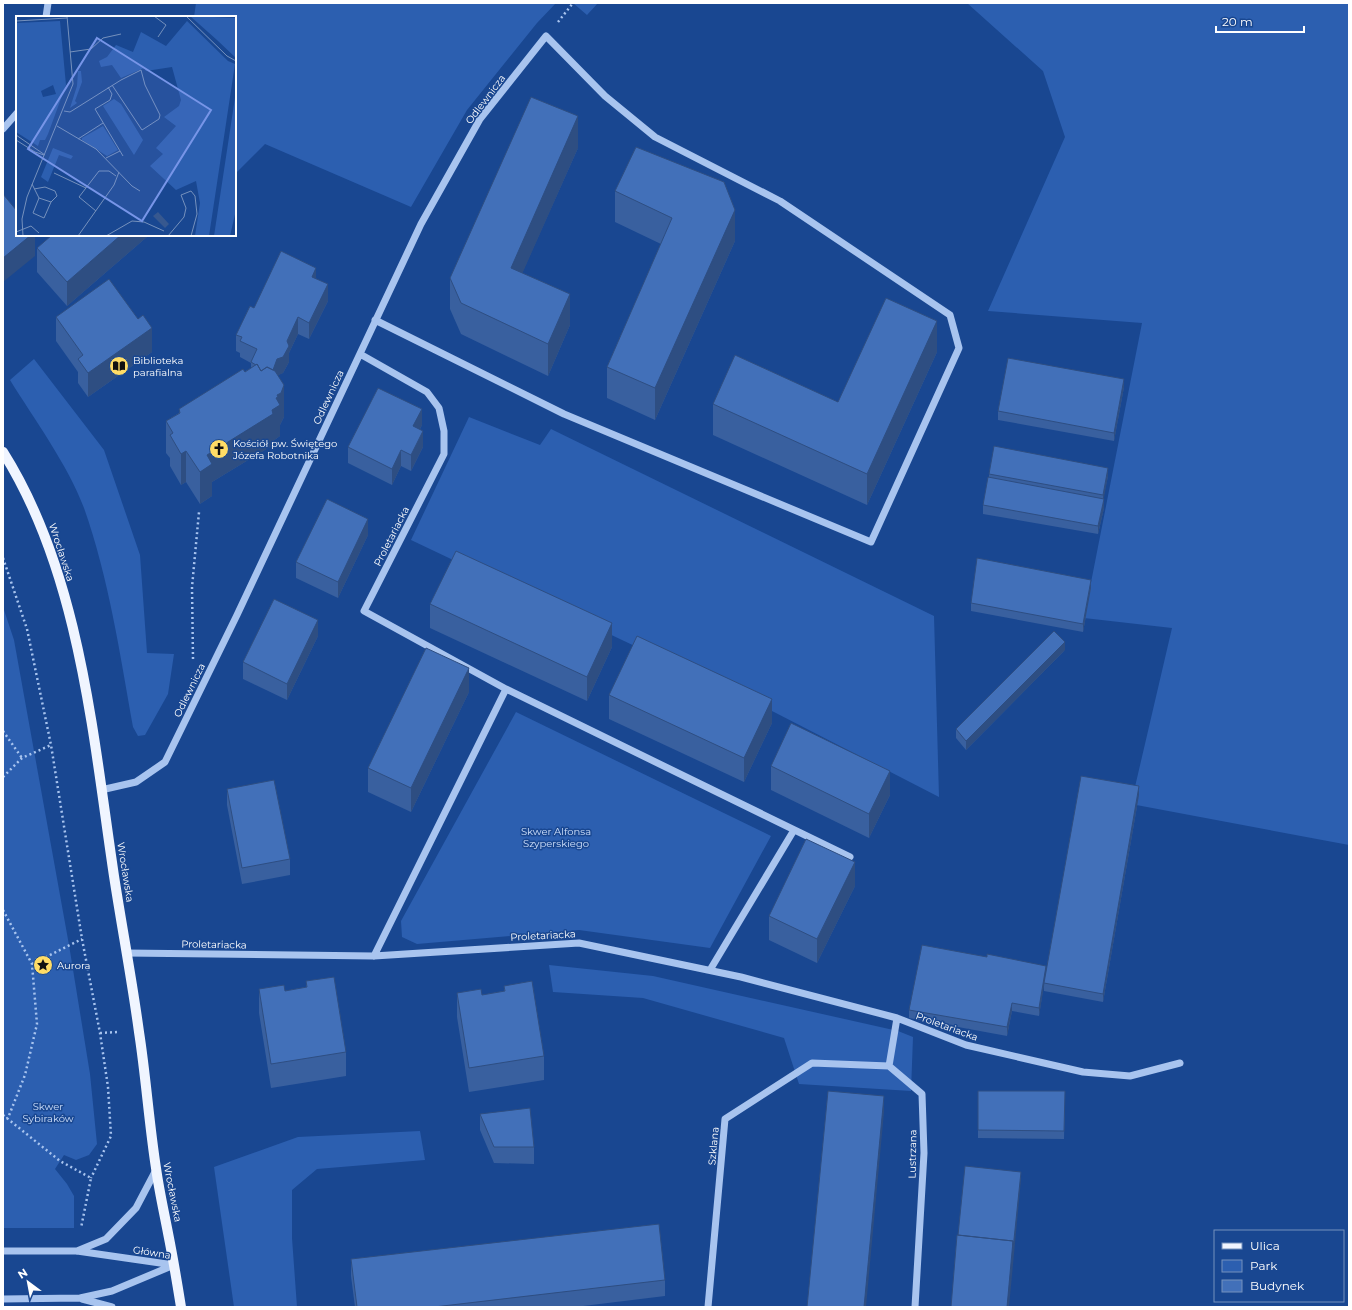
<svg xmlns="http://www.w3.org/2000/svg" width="1352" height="1310" viewBox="0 0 1352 1310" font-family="Montserrat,sans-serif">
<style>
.green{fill:#2c5fb0}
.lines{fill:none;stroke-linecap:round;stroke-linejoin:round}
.path{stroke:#a8c4ef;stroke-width:2.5;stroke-dasharray:2 3;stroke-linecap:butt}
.minor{stroke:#a8c4ef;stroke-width:7}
.major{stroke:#f0f5ff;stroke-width:10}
.wall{fill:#39609f}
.shaded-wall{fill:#2e4e82}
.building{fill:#4270b9;stroke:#2e4e82}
.labels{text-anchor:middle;stroke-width:3;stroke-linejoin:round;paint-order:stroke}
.street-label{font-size:10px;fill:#fff;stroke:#194791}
.poi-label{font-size:10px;fill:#fff;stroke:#194791;text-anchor:start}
.park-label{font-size:10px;fill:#cfe0fb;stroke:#194791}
.inset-road{fill:none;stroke:#7591bd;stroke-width:1}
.view{fill:#7795e8;fill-opacity:0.15;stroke:#7795e8;stroke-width:2}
.inset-edge{fill:none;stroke:#fff;stroke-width:2}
</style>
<rect width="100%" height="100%" fill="#194791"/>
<path class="green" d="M 196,3 L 556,3 L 537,23 L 467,110 L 411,207 L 265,144 L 235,174 L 235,17 L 194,17 Z
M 573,3 L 598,3 L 587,15 Z
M 967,3 L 1349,3 L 1349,845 L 1131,804 L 1172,628 L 1084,618 L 1142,323 L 988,311 L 1065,137 L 1043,71 Z
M 34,359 L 104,450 L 140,555 L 147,653 L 174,654 L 168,694 L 145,735 L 138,736 L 133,727 C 120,654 109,579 84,508 C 68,465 34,419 10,380 Z
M 469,417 L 540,445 L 551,429 L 934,616 L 939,797 L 774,712 L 411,540 Z
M 3,607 L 14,640 L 69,945 L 90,1074 L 97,1144 L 89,1155 L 76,1160 L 64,1155 L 55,1169 L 67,1184 L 74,1196 L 74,1228 L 3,1228 Z
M 516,712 L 771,836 L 710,948 L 579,930 L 417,944 L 402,937 L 401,921 Z
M 549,965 L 653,976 L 898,1031 L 913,1037 L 911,1091 L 799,1084 L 784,1038 L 643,998 L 553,992 Z
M 420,1131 L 425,1160 L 317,1169 L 292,1190 L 292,1238 L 297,1307 L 234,1307 L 214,1167 L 298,1137 Z"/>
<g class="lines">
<path class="path" d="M 558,22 L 573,3
M 3,558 L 27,629 L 51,745 L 82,939 L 100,1033 L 108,1087 L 111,1136 L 91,1178
M 193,659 L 192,587 L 199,512
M 3,731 L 22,758
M 3,777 L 22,758 L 51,745
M 3,910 L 32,964 L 37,1024 L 25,1075 L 8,1118 L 3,1120
M 32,964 L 82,939
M 100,1033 L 118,1032
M 3,1115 L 60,1161 L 91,1178 L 81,1228"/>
<path class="minor" d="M 46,17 L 48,3
M 3,129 L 17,113
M 360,354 L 427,392 L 439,408 L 444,431 L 444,454 L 364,611 L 506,689 L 850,857
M 101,790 L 136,782 L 165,762 L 237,615 L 421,224 L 480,119 L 546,36 L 605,96 L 655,137 L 780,201 L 950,315 L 959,348 L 871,542 L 564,414 L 375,320
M 126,953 L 374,956 L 579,943 L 741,977 L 897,1018 L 966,1045 L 1083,1072 L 1130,1076 L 1180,1063
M 374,956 L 506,689
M 710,970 L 794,830
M 897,1018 L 889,1066 L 922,1094 L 924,1153 L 915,1307
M 3,1251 L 77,1251 L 174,1265
M 77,1251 L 106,1239 L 136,1208 L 156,1170
M 3,1299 L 80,1298 L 112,1291 L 174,1265
M 82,1299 L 112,1307
M 708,1307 L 725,1119 L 812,1063 L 889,1066"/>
<path class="major" d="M 3,452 C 80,574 93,736 114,876 C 122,928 132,980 139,1032 C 146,1077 149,1123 156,1168 C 159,1190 164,1212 168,1233 C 173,1258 177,1282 181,1307"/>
</g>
<path class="wall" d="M 578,148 L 522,273 L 570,325 L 548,376 L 461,334 L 450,309 L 450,278 Z
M 615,191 L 735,241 L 655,420 L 607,398 L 607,367 L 661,244 L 615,222 Z
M 148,235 L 148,236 L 67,306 L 37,272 L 37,248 Z
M 316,279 L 328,301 L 309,339 L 298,334 L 289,353 L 289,362 L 283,373 L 278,375 L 284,417 L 280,425 L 280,436 L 273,441 L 273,445 L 212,482 L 212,496 L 200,504 L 186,482 L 181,485 L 170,466 L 170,458 L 166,453 L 166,421 L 179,413 L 179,409 L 251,368 L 251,363 L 240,357 L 240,353 L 236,351 L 236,335 L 254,308 Z
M 56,317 L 138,319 L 152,352 L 88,397 L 78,383 L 78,372 L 56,341 Z
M 937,352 L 867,505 L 713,435 L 713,404 L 838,402 Z
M 1124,387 L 1114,441 L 998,420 L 998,411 Z
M 422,425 L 420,429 L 423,447 L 411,471 L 401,466 L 392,485 L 348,463 L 348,447 Z
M 989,474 L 1108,476 L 1103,499 L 1104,508 L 1098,534 L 983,514 L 983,505 L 989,477 Z
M 368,535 L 338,598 L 296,578 L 296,562 Z
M 1091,588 L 1083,632 L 971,611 L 971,603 Z
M 430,604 L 612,647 L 587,701 L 430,628 Z
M 318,636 L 287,700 L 243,679 L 243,662 Z
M 1065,650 L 966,750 L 956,738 L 956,729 Z
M 469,692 L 411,812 L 368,792 L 368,768 Z
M 609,695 L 772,723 L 744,782 L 609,719 Z
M 771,766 L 890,795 L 869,838 L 771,790 Z
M 227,789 L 290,859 L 290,875 L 242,884 L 227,805 Z
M 1139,795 L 1103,1002 L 1044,991 L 1044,983 L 1039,1016 L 1012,1011 L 1007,1036 L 909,1018 L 909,1010 L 1046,974 Z
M 855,886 L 817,963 L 769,940 L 769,916 Z
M 306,981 L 346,1052 L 346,1076 L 271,1088 L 259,1013 L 259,989 L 285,991 L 306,987 Z
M 504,986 L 544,1056 L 544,1080 L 469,1092 L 457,1017 L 457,993 L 482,995 L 504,991 Z
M 978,1091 L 1065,1091 L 1064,1139 L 978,1138 Z
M 480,1114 L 534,1147 L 534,1164 L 494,1163 L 480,1130 Z
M 351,1259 L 665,1280 L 665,1296 L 575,1307 L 355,1307 L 351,1276 Z"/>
<path class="shaded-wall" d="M 578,116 L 578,148 L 511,299 L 511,268 Z
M 735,210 L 735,241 L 655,420 L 655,388 Z
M 31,235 L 35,235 L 35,256 L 3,282 L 3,258 Z
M 121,235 L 148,235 L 148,236 L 67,306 L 67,282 Z
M 316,268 L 316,284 L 312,277 Z
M 328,284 L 328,301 L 309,339 L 309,323 Z
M 570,294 L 570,325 L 548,376 L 548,344 Z
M 298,317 L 298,334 L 289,353 L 289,362 L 283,373 L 277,376 L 261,386 L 287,341 Z
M 937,321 L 937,352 L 867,505 L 867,474 Z
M 152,328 L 152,352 L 88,397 L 88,373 Z
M 1124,379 L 1124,387 L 1114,441 L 1114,433 Z
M 284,385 L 284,417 L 280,425 L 280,436 L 273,441 L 273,445 L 212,482 L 212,496 L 200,504 L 200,472 L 207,455 L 272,410 L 276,398 Z
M 422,409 L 422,425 L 413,442 L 413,426 Z
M 423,431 L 423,447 L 411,471 L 411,455 Z
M 401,450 L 401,466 L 392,485 L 392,469 Z
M 186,451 L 186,482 L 181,485 L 181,454 Z
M 1108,468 L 1108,476 L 1103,503 L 1103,495 Z
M 1104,499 L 1104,508 L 1098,534 L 1098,526 Z
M 368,519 L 368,535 L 338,598 L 338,582 Z
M 1091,580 L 1091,588 L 1083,632 L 1083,624 Z
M 318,620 L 318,636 L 287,700 L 287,684 Z
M 612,623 L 612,647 L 587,701 L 587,677 Z
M 1065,642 L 1065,650 L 966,750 L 966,741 Z
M 469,668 L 469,692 L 411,812 L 411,788 Z
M 772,699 L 772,723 L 744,782 L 744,758 Z
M 890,771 L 890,795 L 869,838 L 869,814 Z
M 1139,786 L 1139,795 L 1103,1002 L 1103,994 Z
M 855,862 L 855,886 L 817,963 L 817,939 Z
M 1046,966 L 1046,974 L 1039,1016 L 1039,1008 Z
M 1012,1003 L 1012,1011 L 1007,1036 L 1007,1027 Z
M 884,1096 L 884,1112 L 866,1307 L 864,1307 Z
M 1021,1172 L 1021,1180 L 1009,1307 L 1007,1307 L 1013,1241 Z"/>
<path class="building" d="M 531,97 L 578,116 L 511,268 L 570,294 L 548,344 L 461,303 L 450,278 Z
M 636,147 L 724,182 L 735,210 L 655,388 L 607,367 L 672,218 L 615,191 Z
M 3,194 L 17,211 L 17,235 L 31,235 L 3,258 Z
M 52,235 L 121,235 L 67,282 L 37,248 Z
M 281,251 L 316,268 L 312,277 L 328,284 L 309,323 L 298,317 L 287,341 L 289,346 L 283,357 L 277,359 L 273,370 L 267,367 L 261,371 L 257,364 L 256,365 L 251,362 L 257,349 L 240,341 L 242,337 L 236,335 L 250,306 L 254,308 Z
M 109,279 L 138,319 L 143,315 L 152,328 L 88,373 L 78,359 L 83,355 L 56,317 Z
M 886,298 L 937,321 L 867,474 L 713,404 L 735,355 L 838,402 Z
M 1008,358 L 1124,379 L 1114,433 L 998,411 Z
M 257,364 L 261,371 L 267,367 L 275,371 L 284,385 L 281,393 L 277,395 L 278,397 L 276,398 L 280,405 L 272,410 L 273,414 L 207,455 L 212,464 L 200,472 L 186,451 L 181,454 L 170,435 L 173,433 L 166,421 L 180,413 L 179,409 L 243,369 L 245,372 Z
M 378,388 L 422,409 L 413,426 L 423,431 L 411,455 L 401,450 L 392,469 L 348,447 Z
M 994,446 L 1108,468 L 1103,495 L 989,474 Z
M 988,477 L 1104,499 L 1098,526 L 983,505 Z
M 327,499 L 368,519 L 338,582 L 296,562 Z
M 456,551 L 612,623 L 587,677 L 430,604 Z
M 977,558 L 1091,580 L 1083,624 L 971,603 Z
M 274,599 L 318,620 L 287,684 L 243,662 Z
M 1054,631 L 1065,642 L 966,741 L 956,729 Z
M 637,636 L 772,699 L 744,758 L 609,695 Z
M 426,648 L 469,668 L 411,788 L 368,768 Z
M 791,723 L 890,771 L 869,814 L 771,766 Z
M 1081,776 L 1139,786 L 1103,994 L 1044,983 Z
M 274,780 L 290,859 L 242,868 L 227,789 Z
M 806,839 L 855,862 L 817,939 L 769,916 Z
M 922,945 L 987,957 L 987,954 L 1046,966 L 1039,1008 L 1012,1003 L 1007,1027 L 909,1010 Z
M 334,977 L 346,1052 L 271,1064 L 259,989 L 284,985 L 285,991 L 307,987 L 306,981 Z
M 532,981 L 544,1056 L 469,1068 L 457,993 L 481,989 L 482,995 L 505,991 L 504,986 Z
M 828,1091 L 884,1096 L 864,1307 L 807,1307 Z
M 978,1091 L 1065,1091 L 1064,1131 L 978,1130 Z
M 530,1108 L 534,1147 L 494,1147 L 480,1114 Z
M 965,1166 L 1021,1172 L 1013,1249 L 1013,1241 L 958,1235 Z
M 659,1224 L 665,1280 L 434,1307 L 357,1307 L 351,1259 Z
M 957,1235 L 1013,1241 L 1007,1307 L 951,1307 Z"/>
<defs>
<symbol id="library-disc" viewBox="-11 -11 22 22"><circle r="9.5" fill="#ffdc66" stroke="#194791"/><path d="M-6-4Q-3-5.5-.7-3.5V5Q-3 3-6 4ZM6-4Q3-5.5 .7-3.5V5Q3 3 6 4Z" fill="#111"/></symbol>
<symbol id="church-disc" viewBox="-11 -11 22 22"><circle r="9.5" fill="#ffdc66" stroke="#194791"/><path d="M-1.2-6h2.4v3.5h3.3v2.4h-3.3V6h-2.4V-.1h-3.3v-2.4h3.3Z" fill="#111"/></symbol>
<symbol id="sight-disc" viewBox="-11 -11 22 22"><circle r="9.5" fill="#ffdc66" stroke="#194791"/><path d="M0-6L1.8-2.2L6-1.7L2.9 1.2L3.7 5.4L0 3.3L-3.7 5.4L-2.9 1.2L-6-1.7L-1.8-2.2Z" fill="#111"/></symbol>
</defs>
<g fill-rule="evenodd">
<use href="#library-disc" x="108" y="355" width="22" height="22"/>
<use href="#church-disc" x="208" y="438" width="22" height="22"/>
<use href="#sight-disc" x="32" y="954" width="22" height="22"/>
</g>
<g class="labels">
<g class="street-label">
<text transform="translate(485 99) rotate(-53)" y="4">Odlewnicza</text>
<text transform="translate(328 397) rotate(-65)" y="4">Odlewnicza</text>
<text transform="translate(391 536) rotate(-63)" y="4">Proletariacka</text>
<text transform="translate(62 552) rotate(72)" y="4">Wrocławska</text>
<text transform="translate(189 690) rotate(-64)" y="4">Odlewnicza</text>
<text transform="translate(126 872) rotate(81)" y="4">Wrocławska</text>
<text transform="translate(543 935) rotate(-3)" y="4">Proletariacka</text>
<text transform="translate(214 944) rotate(1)" y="4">Proletariacka</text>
<text transform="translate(947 1026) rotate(20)" y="4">Proletariacka</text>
<text transform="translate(713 1146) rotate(-85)" y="4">Szklana</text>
<text transform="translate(912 1154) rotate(-89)" y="4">Lustrzana</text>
<text transform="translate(173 1192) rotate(79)" y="4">Wrocławska</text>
<text transform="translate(152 1252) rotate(9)" y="4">Główna</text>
</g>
<g class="poi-label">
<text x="133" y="364">Biblioteka<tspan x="133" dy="12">parafialna</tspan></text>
<text x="233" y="447">Kościół pw. Świętego<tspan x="233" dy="12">Józefa Robotnika</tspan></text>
<text x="57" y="969">Aurora</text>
</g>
<g class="park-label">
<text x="556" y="835">Skwer Alfonsa<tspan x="556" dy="12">Szyperskiego</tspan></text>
<text x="48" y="1110">Skwer<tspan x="48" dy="12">Sybiraków</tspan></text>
</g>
</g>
<g transform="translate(16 16)">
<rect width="220" height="220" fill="#194791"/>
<path d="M 174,0 L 220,2 L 220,42 L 201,24 ZM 44,5 L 50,69 L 32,118 L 29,124 L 24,124 L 22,130 L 0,116 L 0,7 ZM 37,69 L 40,78 L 27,81 L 25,75 ZM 171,5 L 212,45 L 219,48 L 193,220 L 179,220 L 184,187 L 180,165 L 160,174 L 134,150 L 147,138 L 140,132 L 160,110 L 148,101 L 163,90 L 165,84 L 156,51 L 130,55 L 128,52 L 105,62 L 96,49 L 85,51 L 83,45 L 91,41 L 100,29 L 117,36 L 125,16 L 150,30 ZM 62,55 L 65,55 L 66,66 L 59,85 L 61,87 L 54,92 L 61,70 ZM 220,75 L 220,194 L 214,220 L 198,220 ZM 98,83 L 105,88 L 127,124 L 118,139 L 87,90 ZM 87,110 L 102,134 L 91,140 L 66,124 L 66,122 ZM 37,132 L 57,140 L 55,143 L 43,139 L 32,166 L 25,161 Z" fill="#2c5fb0" fill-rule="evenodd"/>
<path d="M 142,196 L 153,208 L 149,212 L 137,200 Z" fill="#37588f"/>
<path class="inset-road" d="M 138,0 L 150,9 L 142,21M 170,0 L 211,40 L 220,45M 0,5 L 51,2M 54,36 L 75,33 L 87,22 L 105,18M 92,71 L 96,78 L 94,84 L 79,93 L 107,140M 48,95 L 54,96 L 105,64 L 125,54 L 129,69 L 144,99 L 143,103 L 126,114 L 96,69M 41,110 L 80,133 L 116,170 L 124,175M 0,119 L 29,139M 62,123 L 87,107M 0,124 L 19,136 L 28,139M 90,142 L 104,135M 38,157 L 70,172M 16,168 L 23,182 L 17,197 L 28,202 L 35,186 L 23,182M 18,173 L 29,171 L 39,175 L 41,180 L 35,186M 80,195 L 63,181 L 83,155 L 93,155 L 100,160M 0,216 L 15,210 L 23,217M 7,220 L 6,203 L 11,181 L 57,68 L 51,0M 62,220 L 98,169 L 103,156M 90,220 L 116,205 L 128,206 L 148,215M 152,220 L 168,201 L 170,192 L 165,179 L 175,175 L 179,180 L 181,198 L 175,220"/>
<path class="view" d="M 81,22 L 195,94 L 126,205 L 12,133 Z"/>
<rect width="220" height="220" class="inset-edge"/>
</g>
<rect width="1352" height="1310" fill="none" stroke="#ffffff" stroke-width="8"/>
<rect x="1214" y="1230" width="130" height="72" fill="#194791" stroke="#7591bd"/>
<rect x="1222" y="1243" width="20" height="6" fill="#f0f5ff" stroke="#7591bd"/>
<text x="1250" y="1250" font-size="12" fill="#ffffff">Ulica</text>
<rect x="1222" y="1260" width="20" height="12" fill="#2c5fb0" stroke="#7591bd"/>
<text x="1250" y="1270" font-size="12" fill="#ffffff">Park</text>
<rect x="1222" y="1280" width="20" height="12" fill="#4270b9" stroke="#7591bd"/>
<text x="1250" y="1290" font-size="12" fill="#ffffff">Budynek</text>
<g transform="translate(28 1282) rotate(328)" stroke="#194791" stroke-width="3" paint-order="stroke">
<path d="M0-3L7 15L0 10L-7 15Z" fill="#ffffff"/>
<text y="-6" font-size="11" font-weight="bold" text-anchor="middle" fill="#ffffff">N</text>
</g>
<path d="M1216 26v6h88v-6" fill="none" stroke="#ffffff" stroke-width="2"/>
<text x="1222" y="26" font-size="12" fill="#ffffff" stroke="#194791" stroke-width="3" paint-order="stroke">20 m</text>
</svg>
